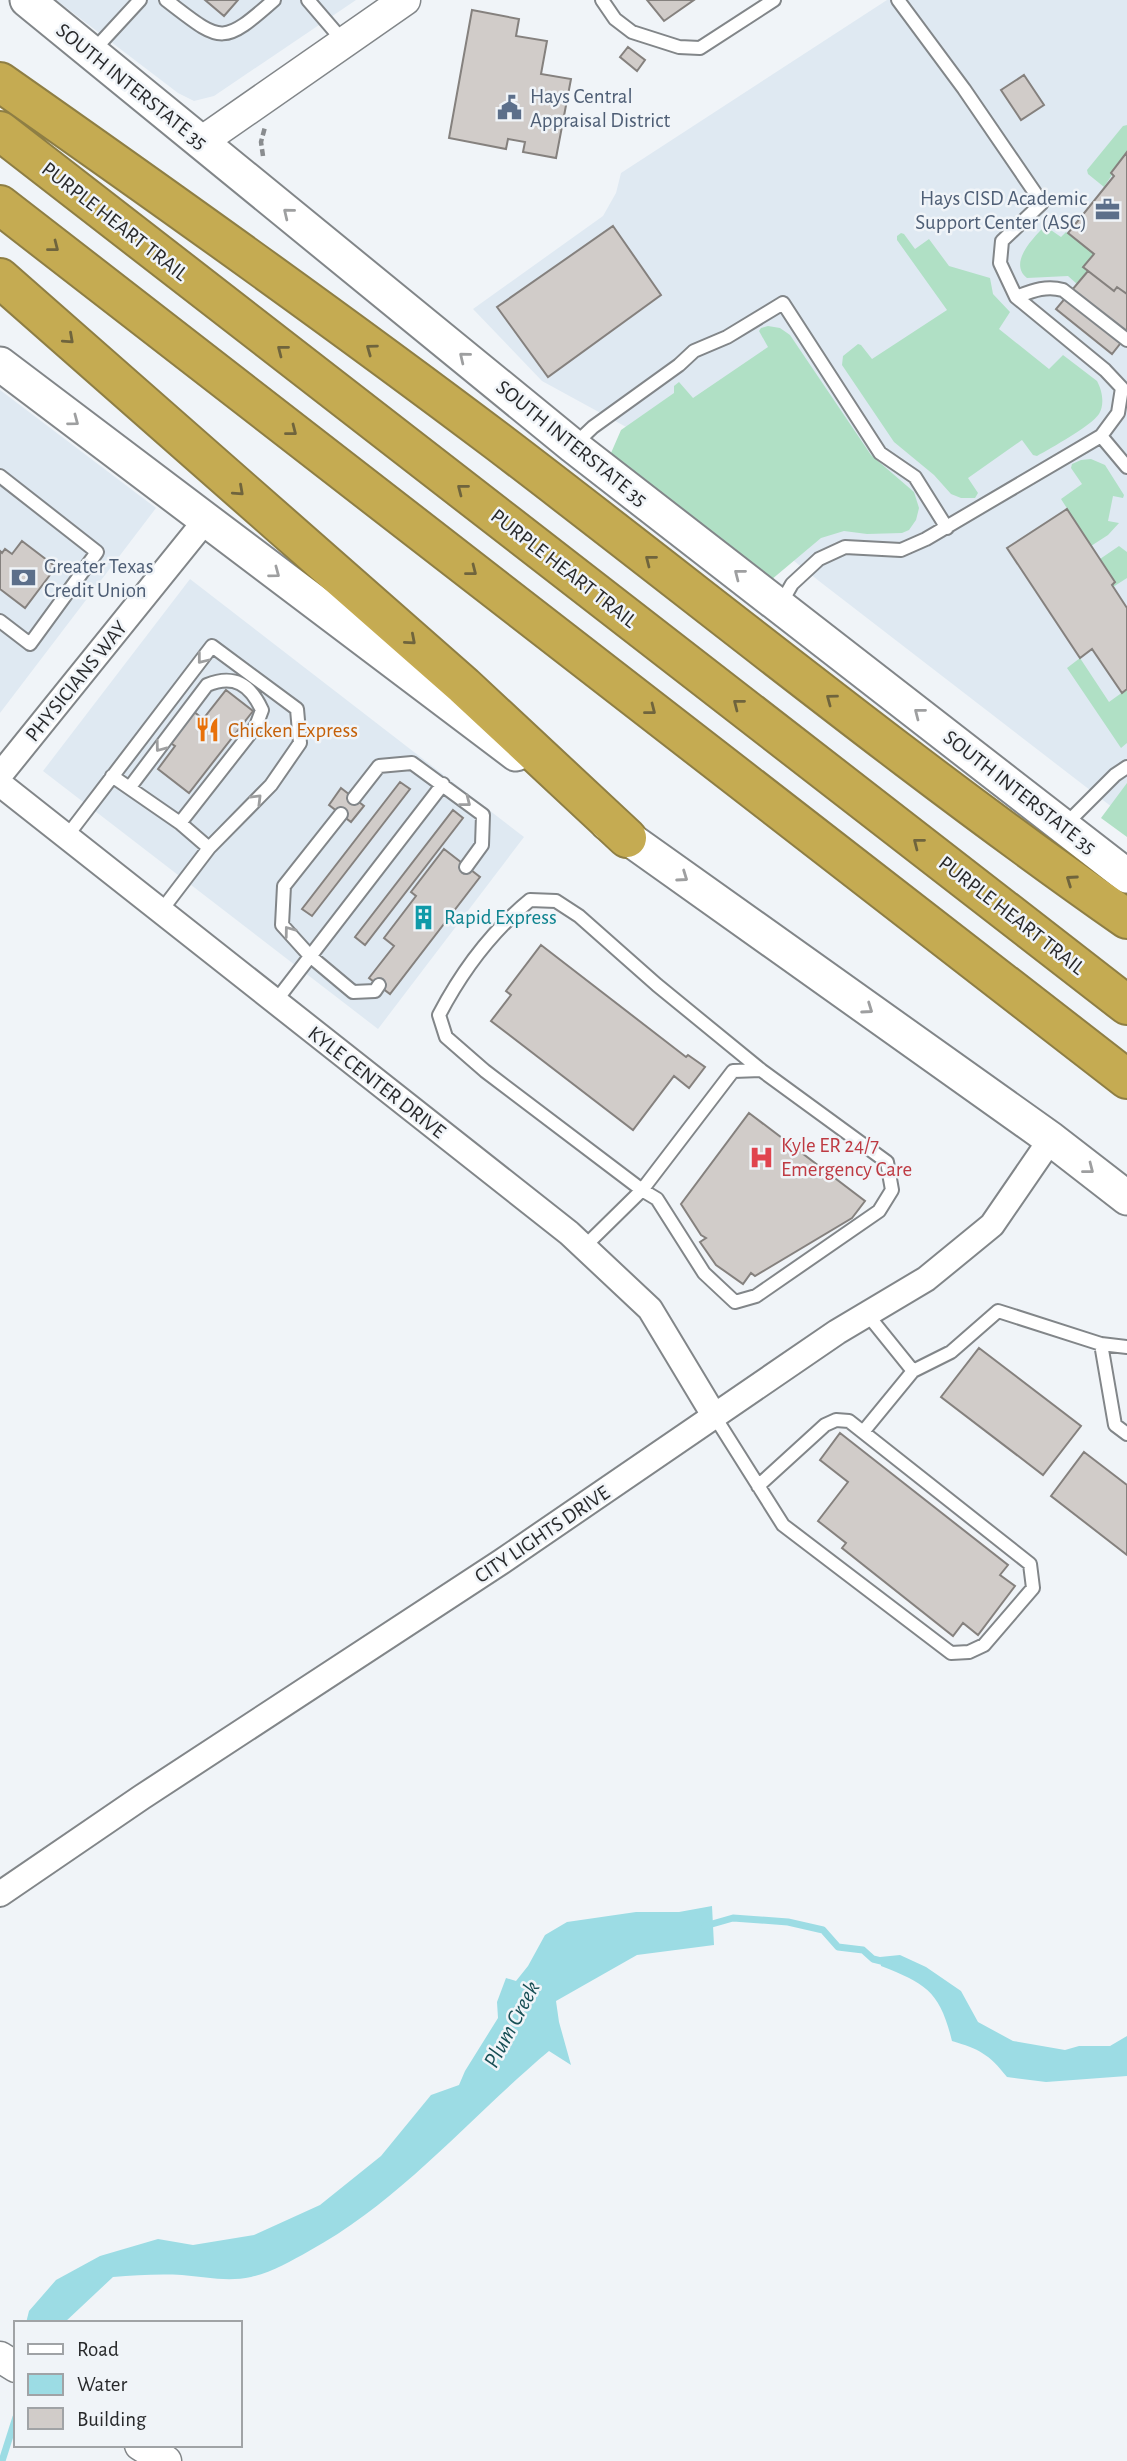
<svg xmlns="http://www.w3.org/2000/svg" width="1127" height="2461" viewBox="0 0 1127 2461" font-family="'Alegreya Sans',sans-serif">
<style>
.built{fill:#dfe9f2}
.grass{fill:#b0e0c5}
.water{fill:#9cdce4}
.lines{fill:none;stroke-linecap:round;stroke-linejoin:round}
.stream{stroke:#9cdce4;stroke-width:7}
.building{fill:#d1ccc9;stroke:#85817e;stroke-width:2}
.service-casing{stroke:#828689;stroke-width:16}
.minor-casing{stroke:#828689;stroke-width:28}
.tertiary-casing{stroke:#828689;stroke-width:33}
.secondary-casing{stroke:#828689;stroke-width:37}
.motorway-casing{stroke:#8e7e44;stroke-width:42}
.path{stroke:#898c8f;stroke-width:4.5;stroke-dasharray:7 3.5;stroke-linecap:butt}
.service{stroke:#fff;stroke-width:12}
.minor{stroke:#fff;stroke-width:24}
.tertiary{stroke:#fff;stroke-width:30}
.secondary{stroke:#fff;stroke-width:33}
.motorway{stroke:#c5ab52;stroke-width:38}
.oneway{stroke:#9e9fa0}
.oneway2{stroke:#6f643d}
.labels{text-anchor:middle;stroke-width:5;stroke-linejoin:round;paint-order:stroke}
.street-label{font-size:21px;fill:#28292b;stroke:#f0f4f8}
.service-label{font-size:21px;fill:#4e5e75;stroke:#f0f4f8;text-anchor:start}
.food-label{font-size:21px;fill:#c56008;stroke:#f0f4f8;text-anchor:start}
.culture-label{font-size:21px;fill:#0d838f;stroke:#f0f4f8;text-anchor:start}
.health-label{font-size:21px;fill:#be3a42;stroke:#f0f4f8;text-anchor:start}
.water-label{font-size:23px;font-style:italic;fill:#174f55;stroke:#f0f4f8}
</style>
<rect width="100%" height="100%" fill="#f0f4f8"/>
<path class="built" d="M 56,0 L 356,0 L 214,96 L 194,101 L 178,93 Z
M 887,0 L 1127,0 L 1127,810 L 1121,814 L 819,581 L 628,428 L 542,381 L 473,309 L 603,216 L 616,193 L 621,173 Z
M 0,390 L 156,508 L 0,713 Z
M 190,579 L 524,837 L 378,1029 L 43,771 Z"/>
<path class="grass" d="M 1127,125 L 1127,152 L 1104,187 L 1088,174 L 1087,170 L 1123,126 Z
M 1045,226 L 1061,237 L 1066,232 L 1094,254 L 1084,267 L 1088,271 L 1077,284 L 1068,276 L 1027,278 C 1008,263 1033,238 1045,226 Z
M 901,233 L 904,234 L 915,249 L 929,239 L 949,266 L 990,278 L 993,294 L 1010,312 L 999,329 L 1049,369 L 1063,355 L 1097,381 C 1102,390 1105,404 1099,414 C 1091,426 1051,448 1037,456 L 1033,455 L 1022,440 L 968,478 L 978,493 L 975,498 L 961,498 L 951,494 L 934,475 L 894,442 L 842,365 L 843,356 L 858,344 L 861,345 L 872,359 L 947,310 L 897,240 L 897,236 Z
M 768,326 L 780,328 L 790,335 L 871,455 L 914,492 L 919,508 L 916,520 L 909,530 L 902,533 L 867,534 L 844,531 L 821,538 L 771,580 L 614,460 L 611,453 L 621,430 L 674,393 L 674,386 L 679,382 L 693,398 L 768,347 L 759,331 L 761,328 Z
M 1091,459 L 1105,465 L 1124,495 L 1123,498 L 1113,496 L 1108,521 L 1119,523 L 1108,535 L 1091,546 L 1061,499 L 1082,484 L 1071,468 L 1072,464 L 1081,460 Z
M 1119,546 L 1127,552 L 1127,578 L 1113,587 L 1112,585 L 1115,582 L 1100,559 Z
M 1080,658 L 1109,702 L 1127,689 L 1127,743 L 1121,748 L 1067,668 Z
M 1127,783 L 1127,837 L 1101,818 Z"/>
<path class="water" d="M 712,1906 L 714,1945 L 637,1955 L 556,2001 L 559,2022 L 571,2065 L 549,2051 C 469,2118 402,2200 309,2251 C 291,2261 271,2273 251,2277 C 228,2282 205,2277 182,2275 C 159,2274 136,2275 113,2277 L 64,2323 L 26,2323 L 29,2311 L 56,2280 L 100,2256 L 158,2239 L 193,2245 L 254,2235 L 320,2205 L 381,2156 L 431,2095 L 459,2085 L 465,2071 L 498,2018 L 497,2002 L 506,1978 L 516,1981 L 528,1966 L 545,1935 L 567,1922 L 636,1912 L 679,1912 Z
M 900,1955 L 926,1967 L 961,1991 L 978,2022 L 1013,2041 L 1065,2050 L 1079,2046 L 1110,2046 L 1127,2036 L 1127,2076 L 1046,2082 L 1007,2077 C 989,2054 979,2049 952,2041 C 940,1992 927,1984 881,1966 L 880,1957 Z"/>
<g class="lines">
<path class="stream" d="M 705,1926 L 733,1918 L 788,1922 L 823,1930 L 838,1947 L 863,1950 L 873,1959 L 889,1963
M 2,2461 L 16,2417"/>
</g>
<path class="building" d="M 205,0 L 238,0 L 224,16 Z
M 647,0 L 694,0 L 664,21 Z
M 472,10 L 519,19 L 516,36 L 547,41 L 541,74 L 571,79 L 556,158 L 523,152 L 525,142 L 508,139 L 506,149 L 449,138 Z
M 628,47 L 645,60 L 637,71 L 620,57 Z
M 1024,75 L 1044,105 L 1021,120 L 1001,90 Z
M 1127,152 L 1127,294 L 1117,287 L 1114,291 L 1083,267 L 1094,254 L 1068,233 L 1114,176 L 1111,173 Z
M 613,226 L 661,295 L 548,377 L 497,307 Z
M 1088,271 L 1114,291 L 1117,287 L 1127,294 L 1127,335 L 1112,354 L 1056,309 Z
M 1067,509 L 1115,582 L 1112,585 L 1127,608 L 1127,689 L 1122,693 L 1092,649 L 1080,658 L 1007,548 Z
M 22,541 L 56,567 L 25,608 L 0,589 L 0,551 L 2,553 L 5,549 L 12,554 Z
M 226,690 L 253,711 L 189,793 L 158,769 L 175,746 L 169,742 L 193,711 L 203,719 Z
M 400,782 L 410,789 L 312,916 L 302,909 Z
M 341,788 L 364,806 L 351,822 L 329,805 Z
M 453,810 L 463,818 L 365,945 L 355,937 Z
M 444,849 L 480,877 L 390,994 L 369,978 L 394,946 L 384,938 L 416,896 L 411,892 Z
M 541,945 L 686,1057 L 688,1055 L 705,1067 L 689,1088 L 674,1076 L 633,1130 L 491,1021 L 511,995 L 506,991 Z
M 749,1113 L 865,1201 L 852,1218 L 755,1276 L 751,1273 L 743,1284 L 716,1265 L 700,1242 L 706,1238 L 701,1235 L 681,1204 Z
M 979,1348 L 1081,1426 L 1043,1475 L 941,1397 Z
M 840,1433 L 1008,1565 L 1000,1575 L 1015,1586 L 978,1635 L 963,1623 L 953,1636 L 842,1548 L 846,1543 L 818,1521 L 848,1482 L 820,1460 Z
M 1084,1452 L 1127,1485 L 1127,1555 L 1051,1496 Z"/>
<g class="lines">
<defs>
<path id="service" d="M 166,0 C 221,42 221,47 274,0
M 308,0 L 344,42
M 602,0 L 615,19 L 632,32 L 679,47 L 700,48 L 774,0
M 93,51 L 140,0
M 1016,297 C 1032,291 1046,285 1063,290 L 1127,340
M 1101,436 L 1127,467
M 574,445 L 593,427 L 679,365 L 694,351 L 727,337 L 783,303 L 880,453 L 915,477 L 947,528
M 0,476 L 97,552 L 30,644 L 0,621
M 780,605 L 792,584 L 819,559 L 845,547 L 901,550 L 926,539 L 1101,436 L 1118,413 L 1122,388 L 1105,370 L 1016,297 L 1000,263 L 1002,241 L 1042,203 L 964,89 L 898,0
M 112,776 L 180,823 L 209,848
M 130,787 L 207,685 C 234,674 250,684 262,710 L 256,726 L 180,823
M 354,798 L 379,766 L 412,763 L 483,815 L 482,845 L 466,867
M 341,814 L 284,886 L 282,925 L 310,956 L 353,992 L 375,991 L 379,985
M 1065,825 L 1115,775 L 1127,767
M 67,836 L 212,646 L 297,709 L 300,743 L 271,785 L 209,848 L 161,911
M 275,1002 L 443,784
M 584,1247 L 642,1190 L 657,1199 L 704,1273 L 735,1302 L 756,1296 L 879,1211 L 892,1190 L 887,1162 L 761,1070 L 733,1071 L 642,1190 L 485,1071 L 446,1037 L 439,1015 C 462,971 492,931 530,900 L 556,901 L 579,916 L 657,985 L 761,1070
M 867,1314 L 913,1371 L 951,1352 L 998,1311 L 1101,1344 L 1127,1347
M 1101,1344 L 1115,1425 L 1127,1434
M 715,1417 L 783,1525 L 951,1653 L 969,1652 L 984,1645 L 1033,1588 L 1030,1564 L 849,1421 L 836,1420 L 825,1425 L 758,1486
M 863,1432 L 913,1371"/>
<path id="minor" d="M 0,775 L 205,521
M 0,784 L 569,1233 L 650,1309 L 715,1417
M 0,1894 L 142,1797 L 501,1562 L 837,1332 L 926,1279 L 992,1225 L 1051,1139"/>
<path id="tertiary" d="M 201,142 L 405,0
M 0,2357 L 16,2367
M 140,2445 L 166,2461"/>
<path id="secondary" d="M 27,0 L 573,446 L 1127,876
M 0,364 L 516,754
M 607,823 L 1051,1139 L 1127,1198"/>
<path id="motorway" d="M 0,82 C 167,199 334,318 497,441 C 707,601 911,768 1127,919
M 0,131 L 1127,1005
M 0,205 L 1127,1079
M 0,278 L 464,686 L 627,838"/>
</defs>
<use href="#service" class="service-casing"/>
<use href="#minor" class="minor-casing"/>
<use href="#tertiary" class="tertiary-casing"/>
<use href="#secondary" class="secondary-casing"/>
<use href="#motorway" class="motorway-casing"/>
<path class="path" d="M 263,156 L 261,142 L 265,127"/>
<use href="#service" class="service"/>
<use href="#minor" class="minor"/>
<use href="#tertiary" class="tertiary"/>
<use href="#secondary" class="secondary"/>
<use href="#motorway" class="motorway"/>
</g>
<defs><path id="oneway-chevron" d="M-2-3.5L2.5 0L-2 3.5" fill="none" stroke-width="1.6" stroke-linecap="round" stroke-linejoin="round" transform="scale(1.75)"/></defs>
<g class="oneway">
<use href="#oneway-chevron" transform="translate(288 213) rotate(-141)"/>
<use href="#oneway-chevron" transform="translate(464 357) rotate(-141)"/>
<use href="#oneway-chevron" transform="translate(74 421) rotate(37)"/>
<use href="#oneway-chevron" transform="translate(275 573) rotate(37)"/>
<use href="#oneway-chevron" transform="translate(739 574) rotate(-142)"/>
<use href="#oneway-chevron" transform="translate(202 659) rotate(128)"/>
<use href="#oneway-chevron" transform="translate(919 713) rotate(-142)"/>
<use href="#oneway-chevron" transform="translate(160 747) rotate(127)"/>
<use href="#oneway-chevron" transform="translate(257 799) rotate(-45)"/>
<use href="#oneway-chevron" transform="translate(466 802) rotate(38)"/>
<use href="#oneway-chevron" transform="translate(683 877) rotate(35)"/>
<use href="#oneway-chevron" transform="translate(289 931) rotate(-127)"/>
<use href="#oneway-chevron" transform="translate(868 1009) rotate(35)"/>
<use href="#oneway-chevron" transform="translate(1089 1169) rotate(38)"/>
</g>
<g class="oneway2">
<use href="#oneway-chevron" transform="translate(54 247) rotate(38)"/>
<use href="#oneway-chevron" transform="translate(69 339) rotate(42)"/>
<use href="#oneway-chevron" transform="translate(371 349) rotate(-144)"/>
<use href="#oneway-chevron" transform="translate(282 350) rotate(-142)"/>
<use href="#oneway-chevron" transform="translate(292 431) rotate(38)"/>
<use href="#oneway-chevron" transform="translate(462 489) rotate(-142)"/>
<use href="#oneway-chevron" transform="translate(239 491) rotate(42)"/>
<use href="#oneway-chevron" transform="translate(650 560) rotate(-142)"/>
<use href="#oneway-chevron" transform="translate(472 571) rotate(38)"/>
<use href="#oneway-chevron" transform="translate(411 640) rotate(41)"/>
<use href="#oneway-chevron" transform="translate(831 699) rotate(-143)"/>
<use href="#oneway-chevron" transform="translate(738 704) rotate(-142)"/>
<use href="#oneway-chevron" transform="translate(651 710) rotate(38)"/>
<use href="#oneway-chevron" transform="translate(918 843) rotate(-142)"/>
<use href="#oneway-chevron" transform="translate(1071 880) rotate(-145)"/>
</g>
<defs>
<symbol id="civic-bare" viewBox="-9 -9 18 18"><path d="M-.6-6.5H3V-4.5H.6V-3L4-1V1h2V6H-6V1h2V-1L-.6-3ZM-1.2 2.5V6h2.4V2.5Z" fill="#5c6f8a" stroke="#f0f4f8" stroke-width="2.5" paint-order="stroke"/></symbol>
<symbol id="office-bare" viewBox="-9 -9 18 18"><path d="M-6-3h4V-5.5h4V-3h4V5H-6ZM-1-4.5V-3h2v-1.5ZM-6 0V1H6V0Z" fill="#5c6f8a" stroke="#f0f4f8" stroke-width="2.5" paint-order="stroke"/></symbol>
<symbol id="bank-bare" viewBox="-9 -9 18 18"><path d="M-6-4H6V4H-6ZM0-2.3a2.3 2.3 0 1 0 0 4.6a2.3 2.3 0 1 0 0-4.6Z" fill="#5c6f8a" stroke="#f0f4f8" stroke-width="2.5" paint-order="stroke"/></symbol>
<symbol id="restaurant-bare" viewBox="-9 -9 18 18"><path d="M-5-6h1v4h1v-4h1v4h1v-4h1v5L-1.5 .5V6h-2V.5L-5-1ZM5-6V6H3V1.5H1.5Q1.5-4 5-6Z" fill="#e8710a" stroke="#f0f4f8" stroke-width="2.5" paint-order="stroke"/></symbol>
<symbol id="building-bare" viewBox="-9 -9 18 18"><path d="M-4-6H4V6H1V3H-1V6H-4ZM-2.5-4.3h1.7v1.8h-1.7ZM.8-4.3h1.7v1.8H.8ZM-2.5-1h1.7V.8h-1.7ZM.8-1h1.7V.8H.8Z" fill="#0f9aa8" stroke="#f0f4f8" stroke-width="2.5" paint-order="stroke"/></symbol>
<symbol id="hospital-bare" viewBox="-9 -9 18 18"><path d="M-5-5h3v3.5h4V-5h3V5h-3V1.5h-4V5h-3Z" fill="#e0444e" stroke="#f0f4f8" stroke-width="2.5" paint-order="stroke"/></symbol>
</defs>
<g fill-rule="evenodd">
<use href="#civic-bare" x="492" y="90" width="35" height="35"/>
<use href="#office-bare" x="1090" y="192" width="35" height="35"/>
<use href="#bank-bare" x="6" y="560" width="35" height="35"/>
<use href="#restaurant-bare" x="190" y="712" width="35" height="35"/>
<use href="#building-bare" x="406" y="900" width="35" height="35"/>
<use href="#hospital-bare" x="744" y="1140" width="35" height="35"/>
</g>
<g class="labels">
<g class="street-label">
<text transform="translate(132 86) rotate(39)" y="7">SOUTH INTERSTATE 35</text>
<text transform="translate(115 221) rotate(38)" y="7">PURPLE HEART TRAIL</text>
<text transform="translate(572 443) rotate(39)" y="7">SOUTH INTERSTATE 35</text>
<text transform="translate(564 568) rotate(38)" y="7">PURPLE HEART TRAIL</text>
<text transform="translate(76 681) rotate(-51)" y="7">PHYSICIANS WAY</text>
<text transform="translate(1020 792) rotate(38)" y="7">SOUTH INTERSTATE 35</text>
<text transform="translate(1012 915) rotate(38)" y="7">PURPLE HEART TRAIL</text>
<text transform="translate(377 1082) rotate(38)" y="7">KYLE CENTER DRIVE</text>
<text transform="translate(542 1534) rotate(-34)" y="7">CITY LIGHTS DRIVE</text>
</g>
<g class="service-label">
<text x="530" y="103">Hays Central<tspan x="530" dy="24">Appraisal District</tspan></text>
<text x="1087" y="205" text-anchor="end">Hays CISD Academic<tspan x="1087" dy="24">Support Center (ASC)</tspan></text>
<text x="44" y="573">Greater Texas<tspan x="44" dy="24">Credit Union</tspan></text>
</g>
<g class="food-label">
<text x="228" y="737">Chicken Express</text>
</g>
<g class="culture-label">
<text x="444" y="924">Rapid Express</text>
</g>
<g class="health-label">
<text x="781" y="1152">Kyle ER 24/7<tspan x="781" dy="24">Emergency Care</tspan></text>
</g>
<g class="water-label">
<text transform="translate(511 2024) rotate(-62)" y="8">Plum Creek</text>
</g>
</g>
<rect x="14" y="2321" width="228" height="126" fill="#f0f4f8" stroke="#a0a3a6" stroke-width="2"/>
<rect x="28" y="2344" width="35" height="10" fill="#ffffff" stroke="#a0a3a6" stroke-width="2"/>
<text x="77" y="2356" font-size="21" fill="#28292b">Road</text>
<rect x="28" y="2374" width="35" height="21" fill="#9cdce4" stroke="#a0a3a6" stroke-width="2"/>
<text x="77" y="2391" font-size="21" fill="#28292b">Water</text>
<rect x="28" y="2408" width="35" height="21" fill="#d1ccc9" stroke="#a0a3a6" stroke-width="2"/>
<text x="77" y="2426" font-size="21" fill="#28292b">Building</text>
</svg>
